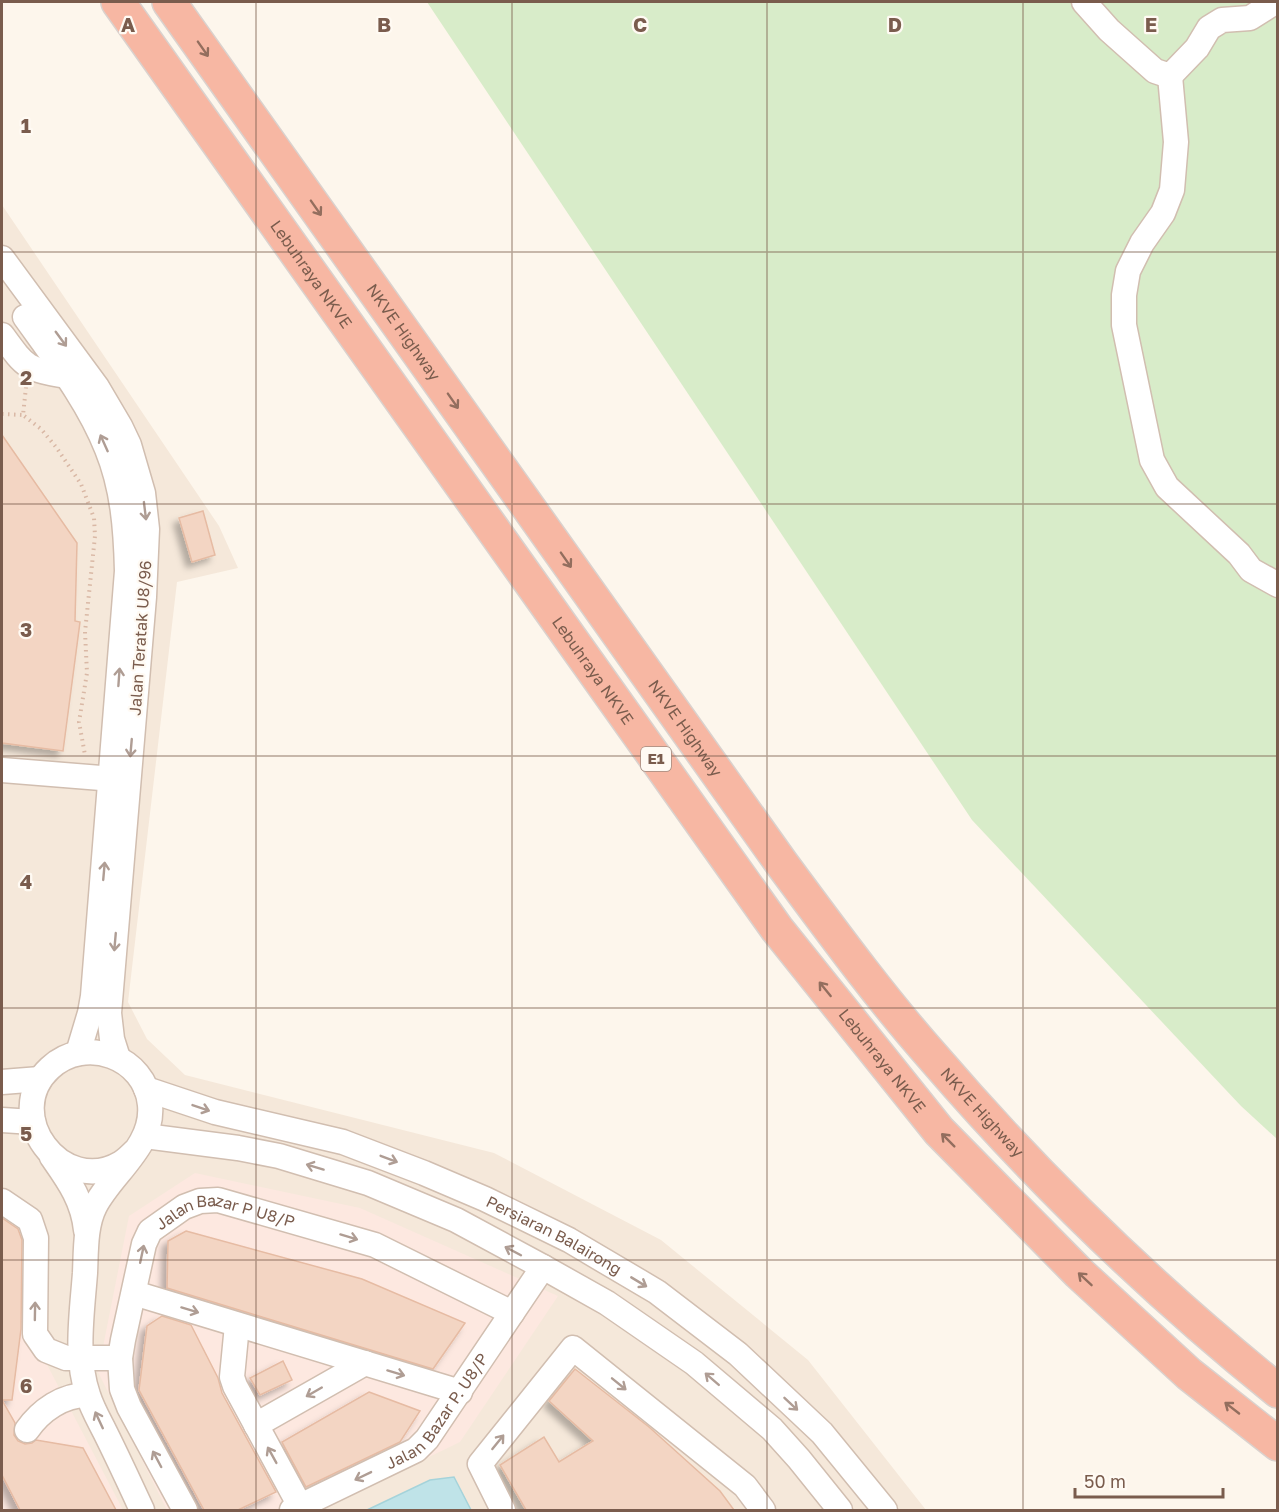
<svg xmlns="http://www.w3.org/2000/svg" width="1279" height="1512" viewBox="0 0 1279 1512" font-family="'Golos Text',sans-serif">
<style>
.residential{fill:#f5e8da}
.commercial{fill:#fde8e0}
.green{fill:#d8ecc9}
.water{fill:#bfe3e8;stroke:#a5d3da;stroke-width:1.5}
.building{fill:#f3d5c3;stroke:#e6bba3;stroke-width:1.5;filter:url(#shadow)}
.lines{fill:none;stroke-linecap:round;stroke-linejoin:round}
.minor-casing{stroke:#d1beb0;stroke-width:27}
.highway-casing{stroke:#dad1cd;stroke-width:36}
.path{stroke:#d9b8a5;stroke-width:4;stroke-dasharray:1.5 4.5;stroke-linecap:butt}
.minor{stroke:#fff;stroke-width:24}
.highway{stroke:#f7b7a3;stroke-width:33}
.oneway{stroke:#936e5e}
.oneway2{stroke:#af9d94}
.grid{fill:none;stroke:#7a5c4d;stroke-width:1.5;stroke-opacity:0.55}
.labels{text-anchor:middle;stroke-width:4.5;stroke-linejoin:round;paint-order:stroke}
.shield{fill:#fffaf3;stroke:#a28b7f;stroke-width:1.5}
.shield-label{font-size:15px;font-weight:bold;fill:#7a5c4d}
.street-label{font-size:16px;fill:#7a5c4d;stroke:#fffaf3}
.grid-label{font-size:20px;text-anchor:middle;font-weight:bold;fill:#7a5c4d;stroke:#fffaf3;stroke-width:4.5;stroke-linejoin:round;paint-order:stroke}
</style>
<defs>
<filter id="shadow"><feDropShadow dx="-5.5" dy="5.5" stdDeviation="3" flood-color="#0004"/></filter>
</defs>
<rect width="100%" height="100%" fill="#fdf6ec"/>
<path class="residential" d="M 2,205 L 219,526 L 238,568 L 177,582 L 128,1002 L 147,1039 L 185,1075 L 494,1153 L 661,1240 L 808,1360 L 926,1510 L 2,1510 Z"/>
<path class="commercial" d="M 195,1173 L 360,1208 L 558,1296 L 460,1442 L 320,1510 L 167,1510 L 98,1372 L 129,1216 Z
M 2,1206 L 26,1222 L 31,1334 L 123,1510 L 2,1510 Z"/>
<path class="green" d="M 427,2 L 1277,2 L 1277,1139 L 1241,1106 L 972,820 Z"/>
<path class="water" d="M 454,1477 L 471,1510 L 367,1510 L 430,1480 Z"/>
<path class="building" d="M 2,435 L 77,543 L 75,621 L 80,622 L 63,751 L 2,743 Z
M 203,511 L 215,555 L 192,562 L 179,518 Z
M 2,1218 L 18,1229 L 22,1240 L 21,1329 L 12,1400 L 2,1400 L 15,1423 L 14,1435 L 18,1441 L 25,1444 L 32,1443 L 36,1440 L 83,1448 L 116,1510 L 20,1510 L 2,1475 Z
M 186,1231 L 362,1279 L 465,1323 L 433,1369 L 167,1288 L 168,1241 Z
M 162,1316 L 191,1325 L 218,1378 L 222,1393 L 276,1492 L 238,1510 L 204,1510 L 139,1390 L 147,1326 Z
M 283,1361 L 292,1380 L 260,1395 L 250,1378 Z
M 575,1369 L 649,1427 L 720,1491 L 734,1510 L 526,1510 L 500,1465 L 544,1437 L 559,1462 L 593,1441 L 549,1401 Z
M 369,1392 L 420,1411 L 400,1442 L 306,1487 L 282,1442 Z"/>
<g class="lines">
<defs>
<g id="minor">
<path d="M 1084,2 L 1109,30 L 1155,71 L 1170,76 L 1197,48 L 1209,28 L 1222,20 L 1250,18 L 1275,2"/>
<path d="M 1170,76 L 1176,142 L 1172,190 L 1163,213 L 1142,243 L 1128,271 L 1124,295 L 1124,325 L 1152,460 L 1167,487 L 1239,554 L 1251,570 L 1278,585"/>
<path d="M 2,258 L 97,387 L 120,426 L 129,445 L 143,493 L 147,529 L 144,597 L 109,1013 L 112,1039 L 118,1058"/>
<path d="M 25,317 C 55,359 88,401 107,449 C 123,488 126,530 127,571 L 93,996 L 90,1013 L 78,1053"/>
<path d="M 2,335 C 26,368 26,369 67,376"/>
<path d="M 2,770 L 126,780"/>
<path d="M 2,1082 L 40,1079"/>
<path id="s1" d="M 146,1089 L 215,1112 L 343,1142 L 424,1173 L 485,1199 L 569,1240 L 657,1292 L 738,1354 L 822,1433 L 885,1510"/>
<path d="M 2,1120 L 33,1122"/>
<path d="M 145,1136 L 238,1148 L 279,1156 L 368,1183 L 456,1220 L 543,1267 L 607,1303 L 694,1363 L 772,1429 L 799,1459 L 840,1510"/>
<path d="M 135,1151 C 131,1155 126,1160 121,1163 C 62,1198 0,1114 50,1068 C 85,1035 146,1057 150,1105 C 154,1146 112,1173 95,1206 C 85,1225 86,1252 85,1273 C 82,1313 75,1357 88,1395 C 92,1408 99,1420 105,1432 C 118,1458 130,1484 142,1510"/>
<path d="M 52,1157 C 68,1180 83,1200 86,1230"/>
<path d="M 2,1201 L 30,1220 L 36,1238 L 35,1334 L 46,1350 L 66,1358 L 120,1358"/>
<path d="M 134,1293 L 460,1392"/>
<path d="M 237,1325 L 232,1377 L 235,1386 L 300,1506"/>
<path d="M 256,1425 L 365,1363"/>
<path d="M 27,1430 C 41,1410 63,1395 87,1395"/>
<path id="s2" d="M 185,1510 L 129,1407 L 122,1389 L 120,1358 L 123,1340 L 144,1244 L 150,1231 L 184,1207 L 200,1201 L 218,1200 L 375,1245 L 512,1313"/>
<path id="s3" d="M 292,1510 L 416,1450 L 427,1439 L 543,1267"/>
<path d="M 503,1510 L 480,1464 L 573,1348 L 745,1486 L 763,1510"/>
</g>
<g id="highway">
<path id="s4" d="M 118,2 L 777,929 L 939,1131 L 1079,1273 L 1189,1374 L 1278,1444"/>
<path id="s5" d="M 169,2 L 782,864 C 831,930 879,996 933,1057 C 1037,1178 1154,1291 1278,1391"/>
</g>
</defs>
<use href="#minor" class="minor-casing"/>
<use href="#highway" class="highway-casing"/>
<path class="path" d="M 26,387 L 23,415 L 41,429 L 56,447 L 81,484 L 94,518 L 95,536 L 85,632 L 87,673 L 79,722 L 85,755
M 2,414 L 23,415"/>
<use href="#minor" class="minor"/>
<use href="#highway" class="highway"/>
</g>
<defs><path id="oneway-shaft" d="M-6 0H5M1.5-3L5.5 0L1.5 3" fill="none" stroke-width="1.6" stroke-linecap="round" stroke-linejoin="round" transform="scale(1.5)"/></defs>
<g class="oneway">
<use href="#oneway-shaft" transform="translate(203 49) rotate(55)"/>
<use href="#oneway-shaft" transform="translate(316 208) rotate(55)"/>
<use href="#oneway-shaft" transform="translate(453 401) rotate(55)"/>
<use href="#oneway-shaft" transform="translate(566 560) rotate(55)"/>
<use href="#oneway-shaft" transform="translate(825 989) rotate(-129)"/>
<use href="#oneway-shaft" transform="translate(948 1140) rotate(-135)"/>
<use href="#oneway-shaft" transform="translate(1085 1279) rotate(-137)"/>
<use href="#oneway-shaft" transform="translate(1232 1408) rotate(-142)"/>
</g>
<g class="oneway2">
<use href="#oneway-shaft" transform="translate(61 339) rotate(54)"/>
<use href="#oneway-shaft" transform="translate(104 443) rotate(-114)"/>
<use href="#oneway-shaft" transform="translate(145 511) rotate(83)"/>
<use href="#oneway-shaft" transform="translate(119 677) rotate(-86)"/>
<use href="#oneway-shaft" transform="translate(131 748) rotate(95)"/>
<use href="#oneway-shaft" transform="translate(104 871) rotate(-85)"/>
<use href="#oneway-shaft" transform="translate(115 942) rotate(95)"/>
<use href="#oneway-shaft" transform="translate(201 1108) rotate(19)"/>
<use href="#oneway-shaft" transform="translate(389 1159) rotate(21)"/>
<use href="#oneway-shaft" transform="translate(315 1167) rotate(-163)"/>
<use href="#oneway-shaft" transform="translate(349 1237) rotate(17)"/>
<use href="#oneway-shaft" transform="translate(513 1251) rotate(-152)"/>
<use href="#oneway-shaft" transform="translate(142 1254) rotate(-78)"/>
<use href="#oneway-shaft" transform="translate(639 1282) rotate(31)"/>
<use href="#oneway-shaft" transform="translate(190 1310) rotate(17)"/>
<use href="#oneway-shaft" transform="translate(35 1311) rotate(-89)"/>
<use href="#oneway-shaft" transform="translate(396 1373) rotate(17)"/>
<use href="#oneway-shaft" transform="translate(712 1379) rotate(-139)"/>
<use href="#oneway-shaft" transform="translate(619 1384) rotate(39)"/>
<use href="#oneway-shaft" transform="translate(314 1392) rotate(150)"/>
<use href="#oneway-shaft" transform="translate(791 1404) rotate(43)"/>
<use href="#oneway-shaft" transform="translate(99 1420) rotate(-115)"/>
<use href="#oneway-shaft" transform="translate(498 1442) rotate(-51)"/>
<use href="#oneway-shaft" transform="translate(272 1455) rotate(-119)"/>
<use href="#oneway-shaft" transform="translate(157 1459) rotate(-118)"/>
<use href="#oneway-shaft" transform="translate(363 1476) rotate(154)"/>
</g>
<path class="grid" d="M 256,2 L 256,1510M 512,2 L 512,1510M 767,2 L 767,1510M 1023,2 L 1023,1510M 2,252 L 1278,252M 2,504 L 1278,504M 2,756 L 1278,756M 2,1008 L 1278,1008M 2,1260 L 1278,1260"/>
<g class="labels">
<rect class="shield" x="641" y="747" width="30" height="24" rx="4.5"/>
<g class="shield-label">
<text x="656" y="764">E1</text>
</g>
<g class="street-label">
<text dy="6" stroke="none"><textPath href="#s4" startOffset="334">Lebuhraya NKVE</textPath></text>
<text dy="6" stroke="none"><textPath href="#s5" startOffset="405">NKVE Highway</textPath></text>
<text transform="translate(140 638) rotate(-86)" y="6">Jalan Teratak U8/96</text>
<text dy="6" stroke="none"><textPath href="#s4" startOffset="820">Lebuhraya NKVE</textPath></text>
<text dy="6" stroke="none"><textPath href="#s5" startOffset="891">NKVE Highway</textPath></text>
<text dy="6" stroke="none"><textPath href="#s4" startOffset="1306">Lebuhraya NKVE</textPath></text>
<text dy="6" stroke="none"><textPath href="#s5" startOffset="1377">NKVE Highway</textPath></text>
<text dy="6" stroke="none"><textPath href="#s2" startOffset="381">Jalan Bazar P U8/P</textPath></text>
<text dy="6" stroke="none"><textPath href="#s1" startOffset="435">Persiaran Balairong</textPath></text>
<text dy="6" stroke="none"><textPath href="#s3" startOffset="180">Jalan Bazar P. U8/P</textPath></text>
</g>
</g>
<g class="grid-label">
<text x="128" y="32">A</text>
<text x="384" y="32">B</text>
<text x="640" y="32">C</text>
<text x="895" y="32">D</text>
<text x="1151" y="32">E</text>
<text x="26" y="133">1</text>
<text x="26" y="385">2</text>
<text x="26" y="637">3</text>
<text x="26" y="889">4</text>
<text x="26" y="1141">5</text>
<text x="26" y="1393">6</text>
</g>
<rect width="1279" height="1512" fill="none" stroke="#7a5c4d" stroke-width="6"/>
<path d="M1075 1488v9h148v-9" fill="none" stroke="#7a5c4d" stroke-width="3"/>
<text x="1084" y="1488" font-size="18" fill="#7a5c4d" stroke="#fffaf3" stroke-width="4.5" paint-order="stroke">50 m</text>
</svg>
